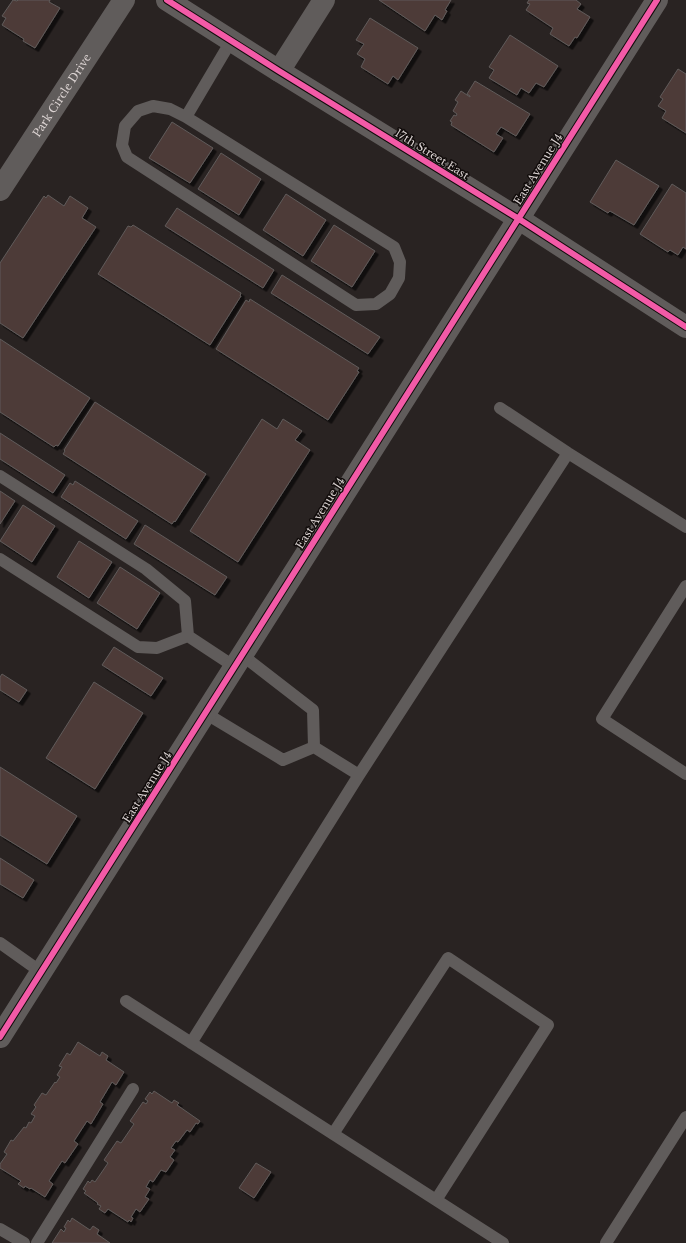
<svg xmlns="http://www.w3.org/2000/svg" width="686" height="1243" viewBox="0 0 686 1243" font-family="'Libre Baskerville',serif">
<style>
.building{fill:#4d3b39;stroke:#605b5a;filter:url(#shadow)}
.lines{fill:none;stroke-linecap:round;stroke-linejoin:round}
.service{stroke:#605c5b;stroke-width:12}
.minor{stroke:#605c5b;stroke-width:22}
.cycleway-casing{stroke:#110c0b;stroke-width:8}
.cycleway{stroke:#f35aa7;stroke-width:6}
.labels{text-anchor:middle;stroke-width:3;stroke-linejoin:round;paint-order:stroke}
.street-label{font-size:11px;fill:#d9d1d0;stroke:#110c0b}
</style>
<defs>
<filter id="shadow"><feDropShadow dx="3.5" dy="3.5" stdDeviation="0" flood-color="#0009"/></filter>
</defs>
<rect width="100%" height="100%" fill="#292322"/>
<path class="building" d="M 13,0 L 17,1 L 18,0 L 50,0 L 49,2 L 60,8 L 35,48 L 23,41 L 24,39 L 2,25 L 6,18 L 2,16 Z
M 379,0 L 451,0 L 445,10 L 447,11 L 442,20 L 435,15 L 425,31 Z
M 529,0 L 576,0 L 581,4 L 577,9 L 590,17 L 577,38 L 575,37 L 569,46 L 550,34 L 553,28 L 526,10 L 530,4 L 527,3 Z
M 370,18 L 418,48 L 398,80 L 393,76 L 388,84 L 361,67 L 365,59 L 357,54 L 364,44 L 356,40 Z
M 510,35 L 558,66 L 544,87 L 536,83 L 529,93 L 521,88 L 517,95 L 489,78 L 494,70 L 489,67 Z
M 678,69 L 686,74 L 686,133 L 662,118 L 666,111 L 658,106 L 663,99 L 660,97 Z
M 475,81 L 530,114 L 516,136 L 501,127 L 496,134 L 503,138 L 494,152 L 451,125 L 452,122 L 450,121 L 454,115 L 456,116 L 457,114 L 453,111 L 458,102 L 455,100 L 461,91 L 470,97 L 470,96 L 467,94 Z
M 172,122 L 213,148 L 190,183 L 149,158 Z
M 221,153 L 261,179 L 239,215 L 198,189 Z
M 616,160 L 659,186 L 634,225 L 610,211 L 608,213 L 590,202 Z
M 672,184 L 686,193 L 686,249 L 683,247 L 678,255 L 670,250 L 668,252 L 640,234 Z
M 286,194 L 326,220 L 303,256 L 263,230 Z
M 48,195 L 64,206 L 70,196 L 88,208 L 82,218 L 96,227 L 23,338 L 0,323 L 0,263 L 44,196 L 46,198 Z
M 177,208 L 274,270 L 263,288 L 165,226 Z
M 133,225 L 241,293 L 240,296 L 241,296 L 210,345 L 98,274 L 128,226 L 131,227 Z
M 334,225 L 375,251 L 352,287 L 311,261 Z
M 282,275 L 380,337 L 368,354 L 271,293 Z
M 250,299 L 359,368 L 357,371 L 359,372 L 328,420 L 216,349 L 246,300 L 249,302 Z
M 0,339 L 90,398 L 58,446 L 56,445 L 54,447 L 0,412 Z
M 95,402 L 206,474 L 175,522 L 174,521 L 172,524 L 63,454 L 65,451 L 64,450 Z
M 262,419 L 277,429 L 283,419 L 302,431 L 295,440 L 310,450 L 238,562 L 190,531 Z
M 0,433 L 65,475 L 53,493 L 0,459 Z
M 75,481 L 138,521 L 126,539 L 61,497 L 70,483 L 73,485 Z
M 0,491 L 15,501 L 0,524 Z
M 23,505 L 55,526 L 32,562 L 0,541 Z
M 145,525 L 227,577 L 215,595 L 134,544 Z
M 79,541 L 112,562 L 89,598 L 57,577 Z
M 120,567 L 160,593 L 137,629 L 97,603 Z
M 114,647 L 163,678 L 151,696 L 102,665 Z
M 2,674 L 27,690 L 19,702 L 0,690 L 0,677 Z
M 94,682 L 143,713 L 95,789 L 46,758 Z
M 0,767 L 77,816 L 47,864 L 0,835 Z
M 0,858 L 34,880 L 23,898 L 0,884 Z
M 78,1042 L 100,1056 L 102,1052 L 108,1056 L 106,1060 L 124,1072 L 116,1085 L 112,1082 L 100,1102 L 103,1104 L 91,1124 L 87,1121 L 74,1141 L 78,1144 L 65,1163 L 62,1161 L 49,1181 L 53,1184 L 45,1197 L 31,1188 L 30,1189 L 25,1186 L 24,1188 L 18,1184 L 21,1181 L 0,1168 L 0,1164 L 7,1154 L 4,1152 L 11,1140 L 13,1141 L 24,1127 L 26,1128 L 29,1122 L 31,1123 L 35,1116 L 31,1114 L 36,1107 L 34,1105 L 42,1093 L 46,1095 L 55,1082 L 56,1083 L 60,1077 L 57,1075 L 62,1067 L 59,1066 L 67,1053 L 70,1055 Z
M 154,1091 L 172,1103 L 174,1100 L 179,1103 L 177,1105 L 200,1121 L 198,1124 L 196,1123 L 190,1132 L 187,1130 L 178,1142 L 176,1141 L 171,1148 L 175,1150 L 170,1157 L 174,1160 L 166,1172 L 161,1170 L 153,1182 L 150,1180 L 146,1187 L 150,1189 L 145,1197 L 149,1199 L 140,1212 L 136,1209 L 131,1217 L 133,1218 L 131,1222 L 129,1220 L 128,1222 L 108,1209 L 105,1213 L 99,1209 L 101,1206 L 97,1204 L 98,1203 L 84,1193 L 86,1191 L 83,1189 L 88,1181 L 90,1183 L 92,1180 L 95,1182 L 108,1163 L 104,1160 L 117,1141 L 121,1143 L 134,1124 L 130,1121 L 143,1102 L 146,1104 L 148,1101 L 145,1099 L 150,1092 L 152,1094 Z
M 256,1163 L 271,1172 L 254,1198 L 239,1188 Z
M 72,1218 L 90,1230 L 93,1226 L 99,1230 L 97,1234 L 110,1243 L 52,1243 L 61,1229 L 64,1232 L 66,1228 L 64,1227 L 68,1220 L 70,1222 Z"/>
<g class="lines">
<path class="service" d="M 186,117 L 170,109 L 153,106 L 138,111 L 125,126 L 122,145 L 127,157 L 356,305 L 376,304 L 390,294 L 399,278 L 400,262 L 394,247 L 186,117 L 231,41
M 500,408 L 568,453 L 686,527
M 0,476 L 146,569 L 185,601 L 188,636
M 0,559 L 138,647 L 157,648 L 188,636
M 686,586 L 602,719 L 686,774
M 188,636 L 235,667
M 205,713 L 283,760 L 314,747 L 313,710 L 242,655
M 314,747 L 359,775
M 0,943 L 41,972
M 126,1001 L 503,1243
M 191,1043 L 359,775 L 568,453
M 333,1134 L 448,958 L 548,1025 L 436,1200
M 0,1229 L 24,1243
M 37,1243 L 133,1089
M 606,1243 L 686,1117"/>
<g class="minor">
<path d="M 167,0 L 279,71 L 519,219 L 686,327"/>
<path d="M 279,71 L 324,0"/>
<path id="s1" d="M 0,190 L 124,0"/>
<path d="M 0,1037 L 657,0"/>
</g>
<defs>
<path id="cycleway" d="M 167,0 L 279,71 L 519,219 L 686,327
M 0,1037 L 657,0"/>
</defs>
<use href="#cycleway" class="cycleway-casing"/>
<use href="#cycleway" class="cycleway"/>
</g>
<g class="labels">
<g class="street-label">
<text dy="4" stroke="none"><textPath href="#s1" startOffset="113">Park Circle Drive</textPath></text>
<text transform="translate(432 154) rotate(32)" y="4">17th Street East</text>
<text transform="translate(538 169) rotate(-58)" y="4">East Avenue J4</text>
<text transform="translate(320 513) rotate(-58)" y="4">East Avenue J4</text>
<text transform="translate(147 787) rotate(-58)" y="4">East Avenue J4</text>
</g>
</g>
</svg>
